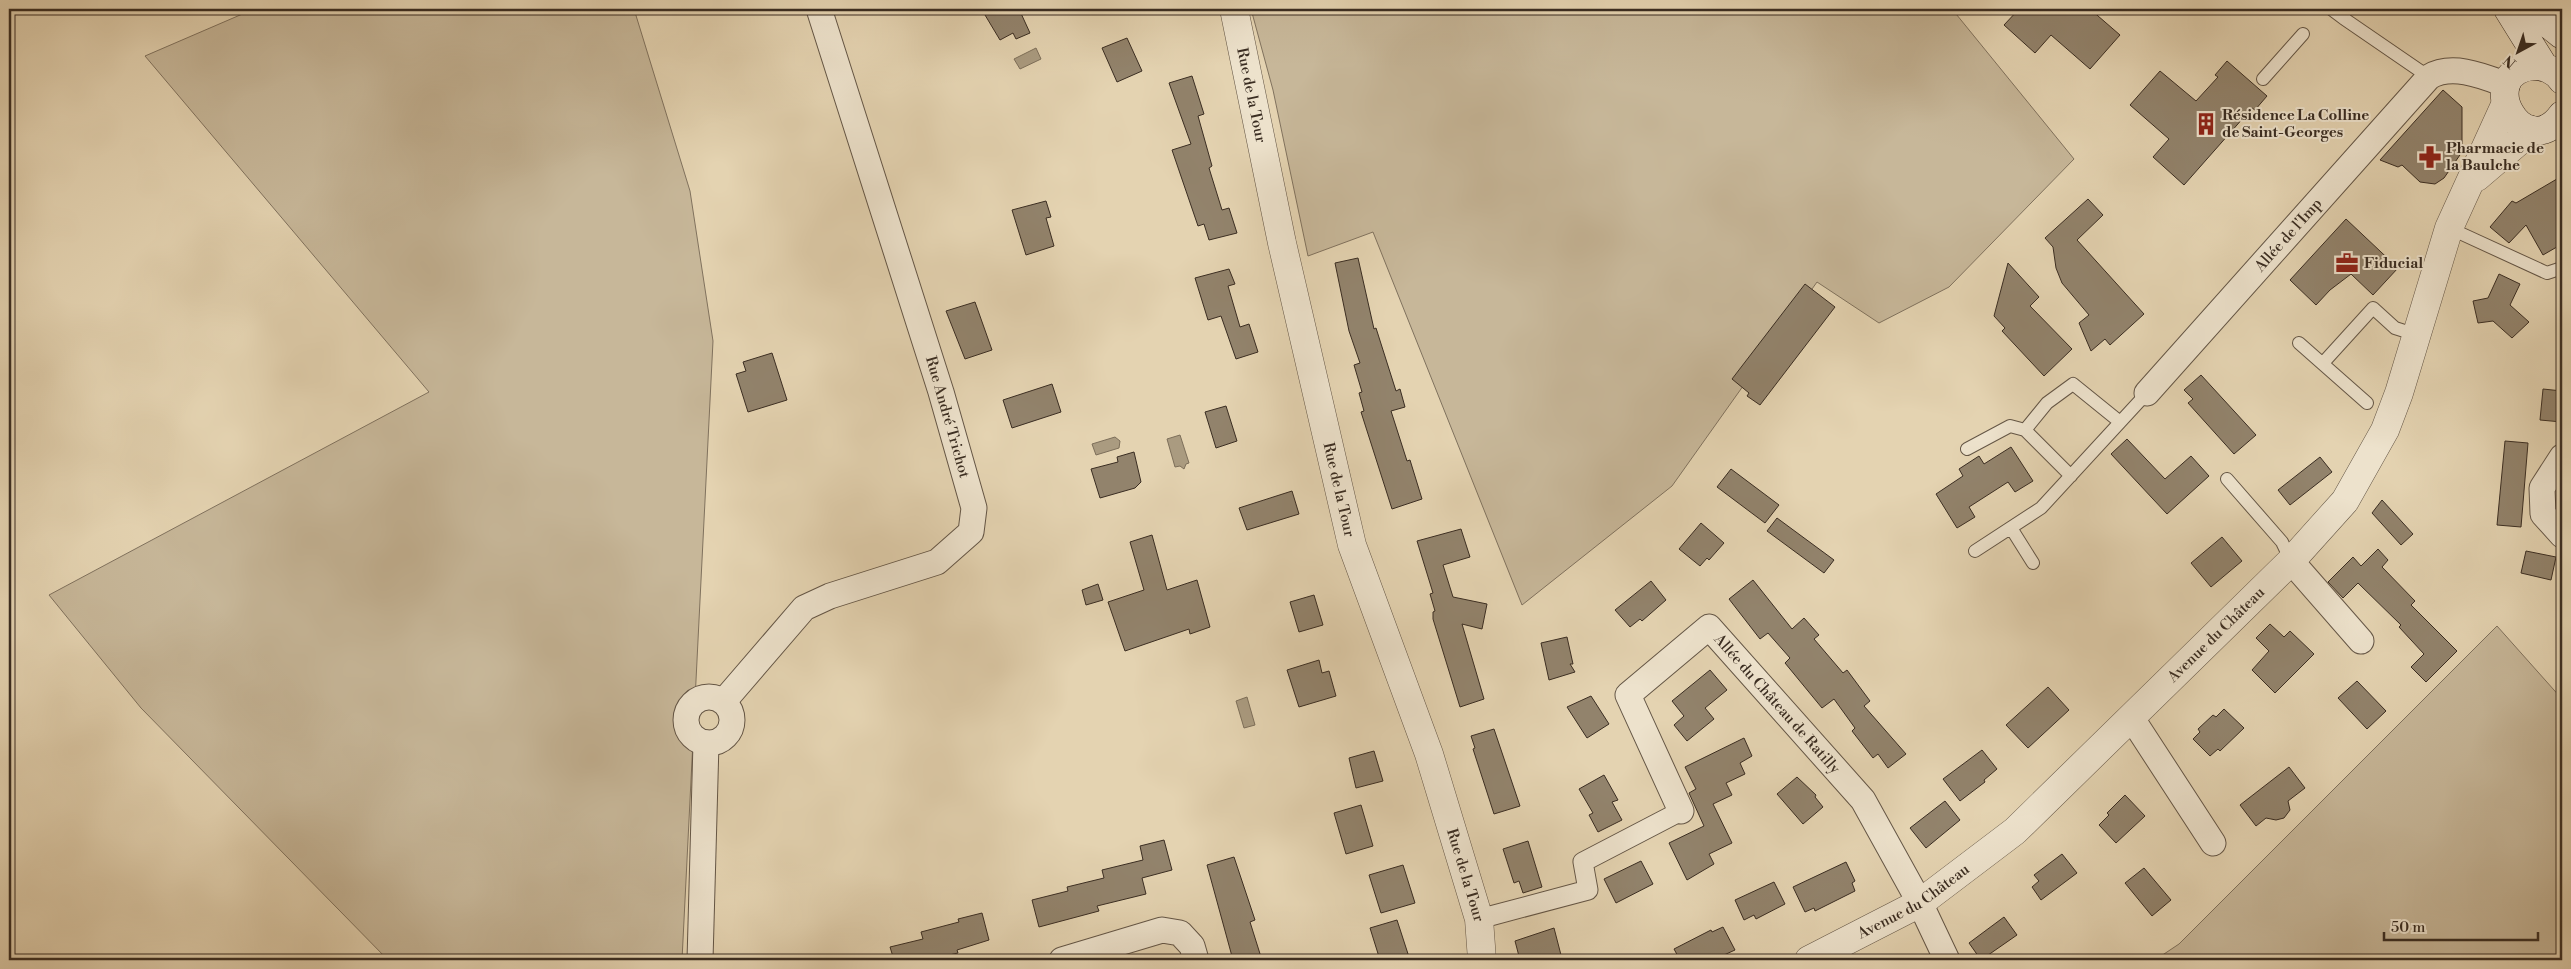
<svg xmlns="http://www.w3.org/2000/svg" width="2571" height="969" viewBox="0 0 2571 969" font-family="'Libre Bodoni',serif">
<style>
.green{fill:#c7b799;stroke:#80725e}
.water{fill:#aa9b80;stroke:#7d6f5a}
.building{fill:#92836c;stroke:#3a2d22}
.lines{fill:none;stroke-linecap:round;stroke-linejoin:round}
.service-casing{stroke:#645646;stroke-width:14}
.pedestrian-casing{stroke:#645646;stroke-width:21}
.minor-casing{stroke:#645646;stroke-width:27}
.tertiary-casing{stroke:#645646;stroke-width:29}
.secondary-casing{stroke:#3a2d22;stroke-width:29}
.service{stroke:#ede2cc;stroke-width:12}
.pedestrian{stroke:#ede2cc;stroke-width:19}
.minor{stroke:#ede2cc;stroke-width:25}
.tertiary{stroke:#ede2cc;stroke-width:28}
.secondary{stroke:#ede2cc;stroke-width:28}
.labels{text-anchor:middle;stroke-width:4;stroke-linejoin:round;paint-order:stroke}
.street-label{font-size:15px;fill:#3a2d22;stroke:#ede2cc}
.poi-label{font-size:15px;font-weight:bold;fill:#3a2d22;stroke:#ede2cc;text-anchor:start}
</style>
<rect width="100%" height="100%" fill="#e4d3b1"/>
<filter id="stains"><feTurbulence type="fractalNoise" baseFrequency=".004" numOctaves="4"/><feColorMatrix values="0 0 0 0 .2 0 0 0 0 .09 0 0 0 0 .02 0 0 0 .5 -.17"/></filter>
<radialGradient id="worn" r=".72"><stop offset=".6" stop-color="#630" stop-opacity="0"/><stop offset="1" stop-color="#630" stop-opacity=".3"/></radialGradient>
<path class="green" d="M 254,9 L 634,9 L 690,191 L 713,341 L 682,960 L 388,960 L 141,708 L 49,595 L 429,392 L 145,56 Z
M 1251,9 L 1952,9 L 2074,159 L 1949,287 L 1879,323 L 1817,282 L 1672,486 L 1522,605 L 1373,232 L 1308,256 L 1273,90 Z
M 2497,626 L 2562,699 L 2562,960 L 2155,960 L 2179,944 Z"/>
<path class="water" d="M 1036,48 L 1041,59 L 1020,69 L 1014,59 Z
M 1180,435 L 1189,463 L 1186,464 L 1184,469 L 1180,466 L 1175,467 L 1167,439 Z
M 1115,437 L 1120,441 L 1119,448 L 1096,455 L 1092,444 Z
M 1247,697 L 1255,725 L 1244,728 L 1236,701 Z"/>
<path class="building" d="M 984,9 L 1019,9 L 1030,33 L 1016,39 L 1013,33 L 1000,40 L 985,15 L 987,14 Z
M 2019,9 L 2090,9 L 2120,35 L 2090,69 L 2051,35 L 2035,53 L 2004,25 Z
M 1127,38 L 1142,71 L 1117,82 L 1102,48 Z
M 2227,61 L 2267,96 L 2255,110 L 2252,108 L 2184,185 L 2153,157 L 2169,139 L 2130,105 L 2160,71 L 2196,101 L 2218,77 L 2215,75 Z
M 1192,76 L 1204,114 L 1198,116 L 1212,166 L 1209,168 L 1222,210 L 1229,208 L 1237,233 L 1209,240 L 1204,224 L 1198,226 L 1172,150 L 1191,144 L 1169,83 Z
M 2443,90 L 2462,107 L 2462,152 L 2444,178 L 2435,184 L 2420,182 L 2402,165 L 2398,167 L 2380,160 Z
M 2562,176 L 2562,244 L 2543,255 L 2526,225 L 2509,243 L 2490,227 L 2512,201 L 2516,203 Z
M 2088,199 L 2103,215 L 2077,240 L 2144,314 L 2110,345 L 2105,339 L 2091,351 L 2079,323 L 2089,315 L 2062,283 L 2056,268 L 2053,247 L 2045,238 Z
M 1046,201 L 1051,217 L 1046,218 L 1054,246 L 1026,255 L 1012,210 Z
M 2346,219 L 2398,268 L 2373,295 L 2351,274 L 2330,290 L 2316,305 L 2290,280 Z
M 1358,258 L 1374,329 L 1376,328 L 1396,391 L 1400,389 L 1405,407 L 1391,411 L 1407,461 L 1410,460 L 1422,499 L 1392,509 L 1361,412 L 1364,411 L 1359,393 L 1362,392 L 1354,365 L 1360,363 L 1349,331 L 1335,263 Z
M 2008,263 L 2039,297 L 2030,306 L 2072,349 L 2044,376 L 2002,331 L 2005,328 L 1994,316 Z
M 1229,269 L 1235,284 L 1228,286 L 1240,327 L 1249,324 L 1258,352 L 1236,359 L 1221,316 L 1208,320 L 1195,278 Z
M 2499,274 L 2520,284 L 2510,305 L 2529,322 L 2512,338 L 2493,321 L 2478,323 L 2473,301 L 2488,298 Z
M 1805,284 L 1835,307 L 1760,405 L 1747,396 L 1749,393 L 1732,379 Z
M 975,302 L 992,350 L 965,359 L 946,311 Z
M 772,353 L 787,400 L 748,412 L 736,374 L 746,371 L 743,362 Z
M 2201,375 L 2256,435 L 2234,454 L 2188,403 L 2193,399 L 2184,390 Z
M 1052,384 L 1061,412 L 1012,428 L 1003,400 Z
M 2543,389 L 2562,391 L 2562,422 L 2540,420 Z
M 1226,406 L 1237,441 L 1216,448 L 1205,412 Z
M 2127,439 L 2165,479 L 2191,456 L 2209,476 L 2167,514 L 2111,454 Z
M 2505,441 L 2528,443 L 2521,527 L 2497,525 Z
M 2011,447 L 2033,481 L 2015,492 L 2008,482 L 1969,507 L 1975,517 L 1957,528 L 1936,494 L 1963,476 L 1959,469 L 1979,456 L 1984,464 Z
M 1134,452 L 1141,482 L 1135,488 L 1100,498 L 1091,469 L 1118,462 L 1117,457 Z
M 2320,457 L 2332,472 L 2290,505 L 2278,490 Z
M 1731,469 L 1779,505 L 1765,523 L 1717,487 Z
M 1292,491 L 1299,514 L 1247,530 L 1239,508 Z
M 2382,500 L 2413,534 L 2401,545 L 2372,513 Z
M 1777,518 L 1834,560 L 1824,573 L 1767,531 Z
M 1701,523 L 1724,543 L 1709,560 L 1707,558 L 1700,566 L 1679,549 Z
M 1461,529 L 1470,557 L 1443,565 L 1453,597 L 1487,604 L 1482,629 L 1462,624 L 1484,699 L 1460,707 L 1433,619 L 1433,612 L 1435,611 L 1430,594 L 1433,593 L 1417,541 Z
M 1152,535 L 1167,590 L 1197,580 L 1210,627 L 1190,634 L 1189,629 L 1125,651 L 1108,602 L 1144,590 L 1130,542 Z
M 2222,537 L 2242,561 L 2211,587 L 2191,563 Z
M 2378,549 L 2388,560 L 2382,567 L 2415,601 L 2411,605 L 2457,651 L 2426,682 L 2411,667 L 2424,654 L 2399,627 L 2401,625 L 2358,583 L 2343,598 L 2328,582 L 2353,557 L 2361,566 Z
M 2526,551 L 2556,557 L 2551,580 L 2521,573 Z
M 1753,580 L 1792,629 L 1804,618 L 1819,635 L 1814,639 L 1843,673 L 1847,670 L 1870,701 L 1864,706 L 1906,754 L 1888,768 L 1878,754 L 1873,758 L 1852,731 L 1855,728 L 1834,699 L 1822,708 L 1785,663 L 1790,658 L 1768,633 L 1760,639 L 1729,599 Z
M 1651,581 L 1666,600 L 1642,621 L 1640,619 L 1630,627 L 1615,610 Z
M 1098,584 L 1103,600 L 1086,605 L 1082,590 Z
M 1314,595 L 1323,625 L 1299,632 L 1290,602 Z
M 2270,624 L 2284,637 L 2290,631 L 2314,654 L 2275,693 L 2252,670 L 2269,651 L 2256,638 Z
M 1567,637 L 1573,664 L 1570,664 L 1575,672 L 1549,680 L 1541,643 Z
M 1319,660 L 1322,673 L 1329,671 L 1336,696 L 1299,707 L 1287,670 Z
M 1710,670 L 1727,690 L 1705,708 L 1714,719 L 1687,741 L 1674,725 L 1684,716 L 1672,701 Z
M 2357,681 L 2386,711 L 2367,729 L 2338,698 Z
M 2048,687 L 2069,710 L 2028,748 L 2006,725 Z
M 1591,696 L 1609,724 L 1587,738 L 1567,707 Z
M 2224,709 L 2244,728 L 2220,751 L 2218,749 L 2210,756 L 2193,739 L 2200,732 L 2198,729 L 2213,715 L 2216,717 Z
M 1494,729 L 1520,806 L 1494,814 L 1473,749 L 1475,748 L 1471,736 Z
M 1744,738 L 1752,756 L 1740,763 L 1745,774 L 1726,783 L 1732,795 L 1713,804 L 1732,843 L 1709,854 L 1714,864 L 1687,880 L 1669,843 L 1704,826 L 1689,793 L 1696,789 L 1685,767 Z
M 1982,750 L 1997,769 L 1984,780 L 1985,782 L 1960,801 L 1943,779 Z
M 1374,751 L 1383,781 L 1356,788 L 1349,758 Z
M 2289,767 L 2305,788 L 2288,801 L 2290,810 L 2284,818 L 2276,820 L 2266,818 L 2256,826 L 2240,805 Z
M 1604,775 L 1618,800 L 1612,802 L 1622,820 L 1598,832 L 1589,815 L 1593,813 L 1579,789 Z
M 1797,777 L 1816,795 L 1815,797 L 1823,807 L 1803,824 L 1777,794 Z
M 2125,795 L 2145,816 L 2116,843 L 2099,825 L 2109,815 L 2107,813 Z
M 1945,801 L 1960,820 L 1926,848 L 1910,828 Z
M 1361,805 L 1373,846 L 1346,854 L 1334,813 Z
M 1164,840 L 1172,870 L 1142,878 L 1146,894 L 1097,906 L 1099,911 L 1039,927 L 1032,900 L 1068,891 L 1067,887 L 1104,878 L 1102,870 L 1143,860 L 1140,846 Z
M 1528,841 L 1542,887 L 1523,893 L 1519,881 L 1514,883 L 1503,849 Z
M 2062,854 L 2077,873 L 2041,900 L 2032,887 L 2039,881 L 2034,875 Z
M 1234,857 L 1255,920 L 1250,922 L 1261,957 L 1252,960 L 1233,960 L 1207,865 Z
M 1641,861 L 1653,884 L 1616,903 L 1604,879 Z
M 1846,862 L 1855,881 L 1852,883 L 1855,891 L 1815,911 L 1814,908 L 1805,912 L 1793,887 Z
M 1403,865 L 1415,903 L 1381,913 L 1369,875 Z
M 2144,868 L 2171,900 L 2152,916 L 2125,883 Z
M 1774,882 L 1785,904 L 1756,919 L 1754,915 L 1744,920 L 1735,900 Z
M 982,913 L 989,940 L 957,950 L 958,953 L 945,956 L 946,960 L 894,960 L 890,947 L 923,939 L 921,932 L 959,922 L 958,919 Z
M 2004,917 L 2017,935 L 1981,960 L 1969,943 Z
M 1397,920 L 1409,957 L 1398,960 L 1380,960 L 1370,928 Z
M 1723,927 L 1735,950 L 1724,955 L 1726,960 L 1680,960 L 1674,949 L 1711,930 L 1712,932 Z
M 1554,928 L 1561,955 L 1542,960 L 1520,960 L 1515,941 Z"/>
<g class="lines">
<defs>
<path id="service" d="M 2331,9 L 2343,18
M 2346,9 L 2343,18 L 2429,77
M 2263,79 L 2303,34
M 2449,228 L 2547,273 L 2562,268
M 2299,343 L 2367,403
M 2323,363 L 2373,308 L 2395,328 L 2417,335
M 2025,430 L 2047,403 L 2073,384 L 2120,422
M 1967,449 L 2010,426 L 2025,430 L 2071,476
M 2227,479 L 2282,542 L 2291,561
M 2011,528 L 2033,563
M 1975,551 L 2041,508 L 2147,393"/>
<path id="pedestrian" d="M 1479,919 L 1588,890 L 1583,862 L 1681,811"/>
<g id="minor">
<path id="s1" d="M 2147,393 L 2429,77 C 2452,63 2483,76 2507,85"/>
<path d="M 2562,457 L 2542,488 L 2543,514 L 2562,535"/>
<path d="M 2291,561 L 2361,641"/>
<circle cx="709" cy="720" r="23"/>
<path d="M 724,701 L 804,608 L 830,596 L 937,562 L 971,532 L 974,508 L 941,392 L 819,9"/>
<path d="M 2131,717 L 2213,843"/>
<path id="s2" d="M 1681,811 L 1628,695 L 1709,627 L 1863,800 L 1920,903 L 1947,960"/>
<path d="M 700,960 L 706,743"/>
<path d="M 1062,960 L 1162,930 L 1180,933 L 1192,946 L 1196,960"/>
</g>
<g id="tertiary">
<path id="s3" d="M 1234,9 L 1282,243 L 1352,545 L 1429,754 L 1479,919 L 1482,960"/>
<path d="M 2477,177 L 2532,130"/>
<path id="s4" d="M 1809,960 L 1920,903 L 2015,831 L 2291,561 L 2345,501 L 2385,430 L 2399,393 L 2449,228 L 2505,105"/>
</g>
<path id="secondary" d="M 2508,9 L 2544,67
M 2530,9 L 2562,35
M 2562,80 C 2556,71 2544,65 2532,66 C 2472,74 2524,167 2562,115"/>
</defs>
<use href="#service" class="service-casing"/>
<use href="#pedestrian" class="pedestrian-casing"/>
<use href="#minor" class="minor-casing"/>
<use href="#tertiary" class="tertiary-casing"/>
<use href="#secondary" class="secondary-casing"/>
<use href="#service" class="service"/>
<use href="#pedestrian" class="pedestrian"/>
<use href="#minor" class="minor"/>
<use href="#tertiary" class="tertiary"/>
<use href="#secondary" class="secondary"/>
</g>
<defs>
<symbol id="building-bare" viewBox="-9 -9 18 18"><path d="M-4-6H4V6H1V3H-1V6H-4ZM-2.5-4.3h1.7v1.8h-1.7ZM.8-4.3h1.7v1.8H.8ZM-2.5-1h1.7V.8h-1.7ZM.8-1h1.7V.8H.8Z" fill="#8f2418" stroke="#ede2cc" stroke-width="2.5" paint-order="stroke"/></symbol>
<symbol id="pharmacy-bare" viewBox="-9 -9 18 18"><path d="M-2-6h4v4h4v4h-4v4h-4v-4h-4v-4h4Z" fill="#8f2418" stroke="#ede2cc" stroke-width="2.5" paint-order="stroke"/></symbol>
<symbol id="office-bare" viewBox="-9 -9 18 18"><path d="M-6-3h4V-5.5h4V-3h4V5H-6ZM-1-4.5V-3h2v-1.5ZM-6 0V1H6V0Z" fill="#8f2418" stroke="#ede2cc" stroke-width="2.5" paint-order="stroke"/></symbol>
</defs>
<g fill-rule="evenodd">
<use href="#building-bare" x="2190" y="108" width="32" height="32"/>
<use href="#pharmacy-bare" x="2414" y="141" width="32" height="32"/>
<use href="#office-bare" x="2331" y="247" width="32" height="32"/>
</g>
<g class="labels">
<g class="street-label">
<text dy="5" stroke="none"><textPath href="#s3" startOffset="88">Rue de la Tour</textPath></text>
<text dy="5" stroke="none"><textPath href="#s1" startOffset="212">Allée de l'Imp</textPath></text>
<text transform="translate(948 417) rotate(74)" y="5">Rue André Trichot</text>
<text dy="5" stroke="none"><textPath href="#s3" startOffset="492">Rue de la Tour</textPath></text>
<text dy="5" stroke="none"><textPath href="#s4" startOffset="525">Avenue du Château</textPath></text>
<text dy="5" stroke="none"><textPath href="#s2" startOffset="336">Allée du Château de Ratilly</textPath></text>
<text dy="5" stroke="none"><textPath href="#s3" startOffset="898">Rue de la Tour</textPath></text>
<text dy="5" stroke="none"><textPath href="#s4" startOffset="120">Avenue du Château</textPath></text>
</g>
<g class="poi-label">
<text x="2222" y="120">Résidence La Colline<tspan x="2222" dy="17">de Saint-Georges</tspan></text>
<text x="2446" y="153">Pharmacie de<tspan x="2446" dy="17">la Baulche</tspan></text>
<text x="2364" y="268">Fiducial</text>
</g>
</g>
<rect width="2571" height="969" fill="none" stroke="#e4d3b1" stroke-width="30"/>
<rect x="10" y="10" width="2551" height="949" fill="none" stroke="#3a2d22" stroke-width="2.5"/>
<rect x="15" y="15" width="2541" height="939" fill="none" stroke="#3a2d22"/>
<g transform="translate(2518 52) rotate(220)" stroke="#ede2cc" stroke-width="4" paint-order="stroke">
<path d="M0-4L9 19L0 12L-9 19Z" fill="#3a2d22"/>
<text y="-8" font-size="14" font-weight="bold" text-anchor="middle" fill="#3a2d22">N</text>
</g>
<path d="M2384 932v8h154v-8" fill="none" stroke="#3a2d22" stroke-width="2.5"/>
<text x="2391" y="932" font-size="15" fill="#3a2d22" stroke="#ede2cc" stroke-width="4" paint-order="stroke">50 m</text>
<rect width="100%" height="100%" filter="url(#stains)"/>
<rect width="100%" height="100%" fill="url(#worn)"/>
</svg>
